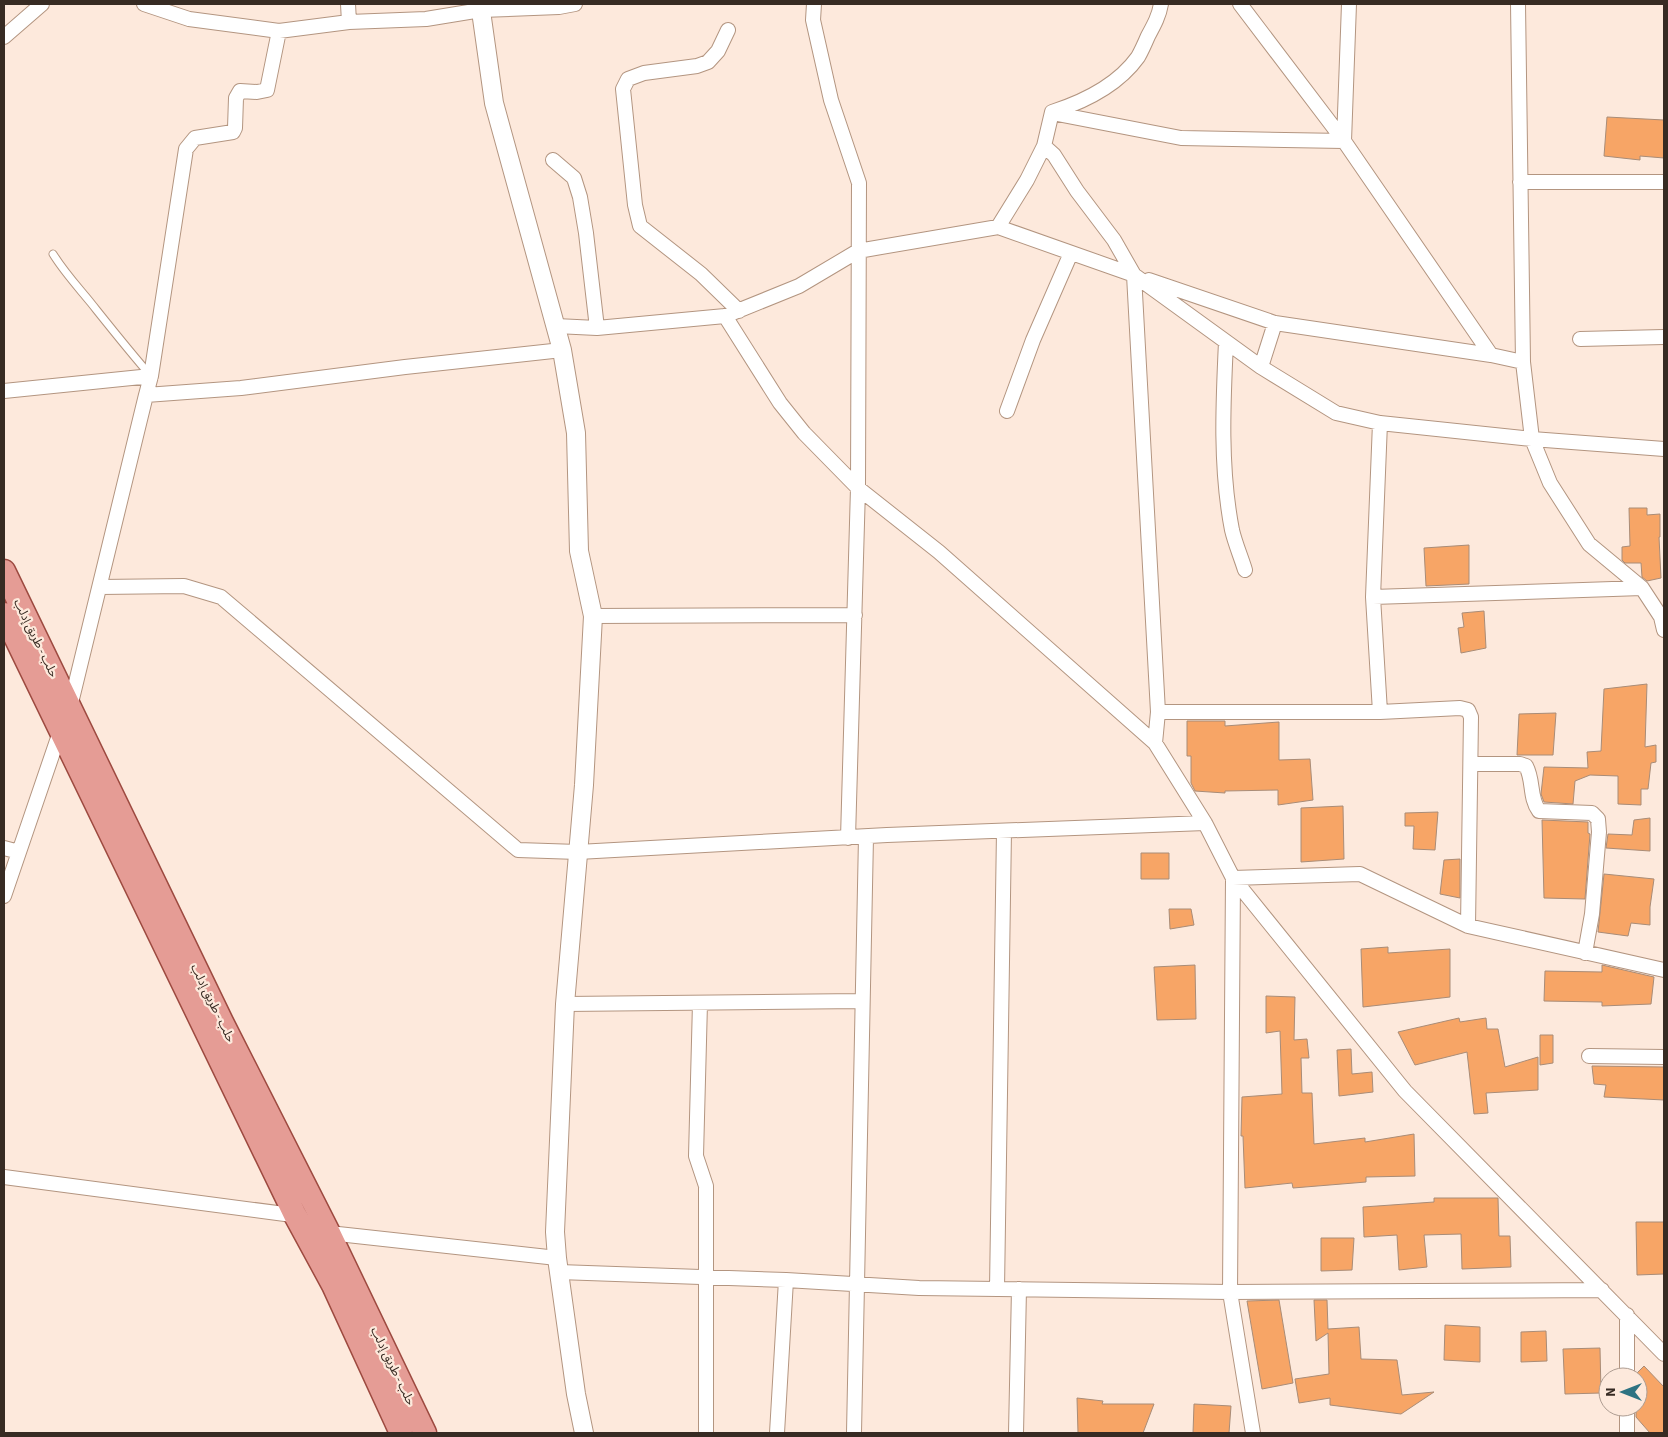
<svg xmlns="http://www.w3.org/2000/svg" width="1668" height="1437" viewBox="0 0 1668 1437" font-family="'Source Sans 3','Noto Sans Arabic',sans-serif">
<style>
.building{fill:#f7a566;stroke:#a98c77}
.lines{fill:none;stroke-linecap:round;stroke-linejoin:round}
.service-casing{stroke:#b39580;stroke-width:9}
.minor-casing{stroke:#b39580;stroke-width:16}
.tertiary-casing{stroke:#b39580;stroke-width:20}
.primary-casing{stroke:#9d4a40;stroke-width:25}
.service{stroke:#fff;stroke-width:7}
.minor{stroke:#fff;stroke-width:14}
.tertiary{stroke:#fff;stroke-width:18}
.primary{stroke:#e59c95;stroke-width:22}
.labels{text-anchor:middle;stroke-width:4.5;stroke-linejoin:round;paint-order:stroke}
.street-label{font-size:12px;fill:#372b23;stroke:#fde9dc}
</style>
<rect width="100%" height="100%" fill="#fde9dc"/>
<path class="building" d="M 1607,117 L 1664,120 L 1664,158 L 1640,156 L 1640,160 L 1604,156 Z
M 1629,508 L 1647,508 L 1647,515 L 1660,514 L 1660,537 L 1659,537 L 1661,578 L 1647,581 L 1642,577 L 1641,563 L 1625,563 L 1622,560 L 1622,547 L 1630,546 Z
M 1469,545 L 1469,584 L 1426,586 L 1424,548 Z
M 1484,611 L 1486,648 L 1461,653 L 1458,628 L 1464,627 L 1462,613 Z
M 1647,684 L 1645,747 L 1656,745 L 1656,762 L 1651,763 L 1648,789 L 1641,789 L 1641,805 L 1618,804 L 1618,776 L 1590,775 L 1575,781 L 1573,804 L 1544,802 L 1541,794 L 1544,767 L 1588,768 L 1587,752 L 1601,751 L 1604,689 Z
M 1556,713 L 1553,755 L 1517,755 L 1519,714 Z
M 1187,721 L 1225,721 L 1225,726 L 1279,722 L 1279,760 L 1310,759 L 1313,800 L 1278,805 L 1278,790 L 1225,791 L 1225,793 L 1195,791 L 1191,783 L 1191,756 L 1187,756 Z
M 1343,806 L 1344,859 L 1301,862 L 1301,808 Z
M 1438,812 L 1435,850 L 1413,849 L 1414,826 L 1405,826 L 1405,813 Z
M 1650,818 L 1650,851 L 1606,848 L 1608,834 L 1632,835 L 1634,820 Z
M 1542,820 L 1588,822 L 1588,833 L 1590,834 L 1585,899 L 1544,898 Z
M 1141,853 L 1169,853 L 1169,879 L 1141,879 Z
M 1460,859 L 1460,898 L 1440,894 L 1444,860 Z
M 1604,874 L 1654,879 L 1650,907 L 1650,925 L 1631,923 L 1628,936 L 1598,932 Z
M 1169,909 L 1191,909 L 1194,925 L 1170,929 Z
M 1388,947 L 1388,953 L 1450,949 L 1450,997 L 1363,1007 L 1361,949 Z
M 1195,965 L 1196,1019 L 1157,1020 L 1154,967 Z
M 1602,965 L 1654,977 L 1651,1004 L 1602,1006 L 1602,1002 L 1544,1001 L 1545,971 L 1602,972 Z
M 1266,996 L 1295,997 L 1294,1040 L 1307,1039 L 1309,1058 L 1301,1058 L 1302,1093 L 1312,1093 L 1314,1144 L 1365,1138 L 1365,1142 L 1414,1134 L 1415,1176 L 1366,1177 L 1366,1182 L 1293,1188 L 1292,1183 L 1245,1188 L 1243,1136 L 1241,1136 L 1242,1097 L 1282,1094 L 1280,1031 L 1266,1033 Z
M 1459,1018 L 1460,1022 L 1486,1018 L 1487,1029 L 1498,1029 L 1505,1067 L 1538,1057 L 1538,1090 L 1486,1093 L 1488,1113 L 1474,1114 L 1467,1052 L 1415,1065 L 1398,1032 Z
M 1540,1035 L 1553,1035 L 1553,1063 L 1540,1065 Z
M 1351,1049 L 1352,1074 L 1372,1072 L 1373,1092 L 1339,1096 L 1337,1050 Z
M 1592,1066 L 1664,1067 L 1664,1100 L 1604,1097 L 1606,1085 L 1594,1084 Z
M 1434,1198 L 1498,1198 L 1499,1236 L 1510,1236 L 1511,1267 L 1462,1269 L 1461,1234 L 1424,1235 L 1427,1267 L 1399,1270 L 1397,1235 L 1364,1237 L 1363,1207 L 1434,1202 Z
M 1636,1222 L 1664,1222 L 1664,1274 L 1637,1275 Z
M 1321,1238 L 1354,1238 L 1352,1270 L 1321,1271 Z
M 1279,1300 L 1293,1383 L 1262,1389 L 1247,1301 Z
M 1314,1300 L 1327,1300 L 1328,1329 L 1359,1327 L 1361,1359 L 1397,1360 L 1402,1395 L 1434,1392 L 1401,1414 L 1330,1405 L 1330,1398 L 1299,1403 L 1295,1379 L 1329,1374 L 1328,1333 L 1316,1341 Z
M 1445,1325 L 1480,1327 L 1480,1362 L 1444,1360 Z
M 1546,1331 L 1547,1361 L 1521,1362 L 1521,1332 Z
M 1600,1348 L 1601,1393 L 1565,1394 L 1563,1349 Z
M 1644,1366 L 1664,1387 L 1664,1433 L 1650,1433 L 1636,1417 L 1636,1407 L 1638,1407 L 1638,1377 L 1636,1377 L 1636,1374 Z
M 1077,1398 L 1103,1401 L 1102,1404 L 1154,1404 L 1143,1433 L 1078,1433 Z
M 1194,1404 L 1231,1406 L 1229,1433 L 1193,1433 Z"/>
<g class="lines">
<defs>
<path id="service" d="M 53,254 C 64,272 78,287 91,303 C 111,328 130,352 151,376"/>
<path id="minor" d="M 144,4 L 189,19 L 279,31 L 349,22 L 426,19 L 481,10 L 559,7 L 575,4
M 348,4 L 349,22
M 814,4 L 813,20 L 831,100 L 859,183 L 858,488 L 848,838
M 1161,4 C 1159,16 1154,25 1148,36 C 1145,43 1142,50 1138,57 C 1118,85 1083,102 1052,112 L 1044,146 L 1054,155 L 1077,191 L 1114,240 L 1134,275 L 1261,367 L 1336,413 L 1380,423 L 1532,439 L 1664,449
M 1240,4 L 1344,141 L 1491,355 L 1523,362
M 1518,4 L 1523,362 L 1532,439 L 1550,483 L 1589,544 L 1642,588 L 1661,617 L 1664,630
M 728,30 L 718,51 L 708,62 L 697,66 L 644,73 L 628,79 L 623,89 L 635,205 L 640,226 L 701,274 L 739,311
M 4,37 L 42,4
M 1052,113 L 1181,138 L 1344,141 L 1349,4
M 553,160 L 574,178 L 580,197 L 586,233 L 597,328
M 1520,182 L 1664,182
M 998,227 L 1027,180 L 1044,146
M 1149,280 L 1275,323 L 1491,355
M 725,316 L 780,403 L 804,433 L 858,488 L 939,552 L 1155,743
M 556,326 L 597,328 L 725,316 L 799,286 L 858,251 L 998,227 L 1134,275 L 1158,712 L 1155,743 L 1205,823 L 1233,878 L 1405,1091 L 1664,1354
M 1580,339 L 1664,337
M 1226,342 C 1223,404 1220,468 1232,530 C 1235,543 1241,557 1245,570
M 1261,367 L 1275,323
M 4,391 L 151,376
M 146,395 L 151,376 L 186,149 L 195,138 L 233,132 L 235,128 L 236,98 L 240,91 L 257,92 L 267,90 L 279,31
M 1007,411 L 1033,340 L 1071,253
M 100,587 L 184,586 L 221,597 L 518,850 L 578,852 L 887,835 L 1205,823
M 1373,597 L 1642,588
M 593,616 L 855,615
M 70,707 L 146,395 L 241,388 L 405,367 L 562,350
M 1158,712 L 1380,712 L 1460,708 L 1468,710 L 1471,717 L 1468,926
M 1380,712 L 1373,597 L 1380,423
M 1471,764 L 1520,764 L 1526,766 C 1534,781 1529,797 1539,811 L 1592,813 L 1598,819 L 1599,832 L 1592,914 L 1585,953
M 4,848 L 19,852
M 4,896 L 61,729
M 700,1003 L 696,1156 L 706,1186 L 706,1433
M 565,1004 L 862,1001
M 1589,1056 L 1664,1057
M 4,1177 L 300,1216
M 329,1233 L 557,1258
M 559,1272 L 786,1280 L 919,1288 L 1230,1292 L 1602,1290
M 997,1289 L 1004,831
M 1627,1377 L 1627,1315
M 777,1433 L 786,1280
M 854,1433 L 866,837
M 1016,1433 L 1019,1289
M 1253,1433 L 1230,1292 L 1233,878 L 1360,874 L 1468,926 L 1664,970
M 1627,1433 L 1627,1407"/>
<path id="tertiary" d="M 480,4 L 494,103 L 562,350 L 576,433 L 579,551 L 593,616 L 584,785 L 565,1004 L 555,1232 L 557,1258 L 576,1394 L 584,1433"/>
<path id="primary" d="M 4,571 L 222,1022 L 329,1233 L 425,1433
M 4,614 L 295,1215 L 333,1285 L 401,1433"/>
</defs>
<use href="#service" class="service-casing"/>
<use href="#minor" class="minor-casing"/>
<use href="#tertiary" class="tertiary-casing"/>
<use href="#primary" class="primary-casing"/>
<use href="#service" class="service"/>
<use href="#minor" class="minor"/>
<use href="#tertiary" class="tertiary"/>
<use href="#primary" class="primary"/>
</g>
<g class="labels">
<g class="street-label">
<text transform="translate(36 638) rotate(64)" y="4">حلب - طريق إدلب</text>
<text transform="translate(213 1003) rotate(64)" y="4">حلب - طريق إدلب</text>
<text transform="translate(393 1366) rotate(64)" y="4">حلب - طريق إدلب</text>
</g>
</g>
<rect width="1668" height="1437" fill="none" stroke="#372b23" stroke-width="10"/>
<g transform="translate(1623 1392) rotate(270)"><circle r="24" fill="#fde9dc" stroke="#ae9d92"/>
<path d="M0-4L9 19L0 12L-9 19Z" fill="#2e7382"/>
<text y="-8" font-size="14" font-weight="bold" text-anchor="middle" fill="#372b23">N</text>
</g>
</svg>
